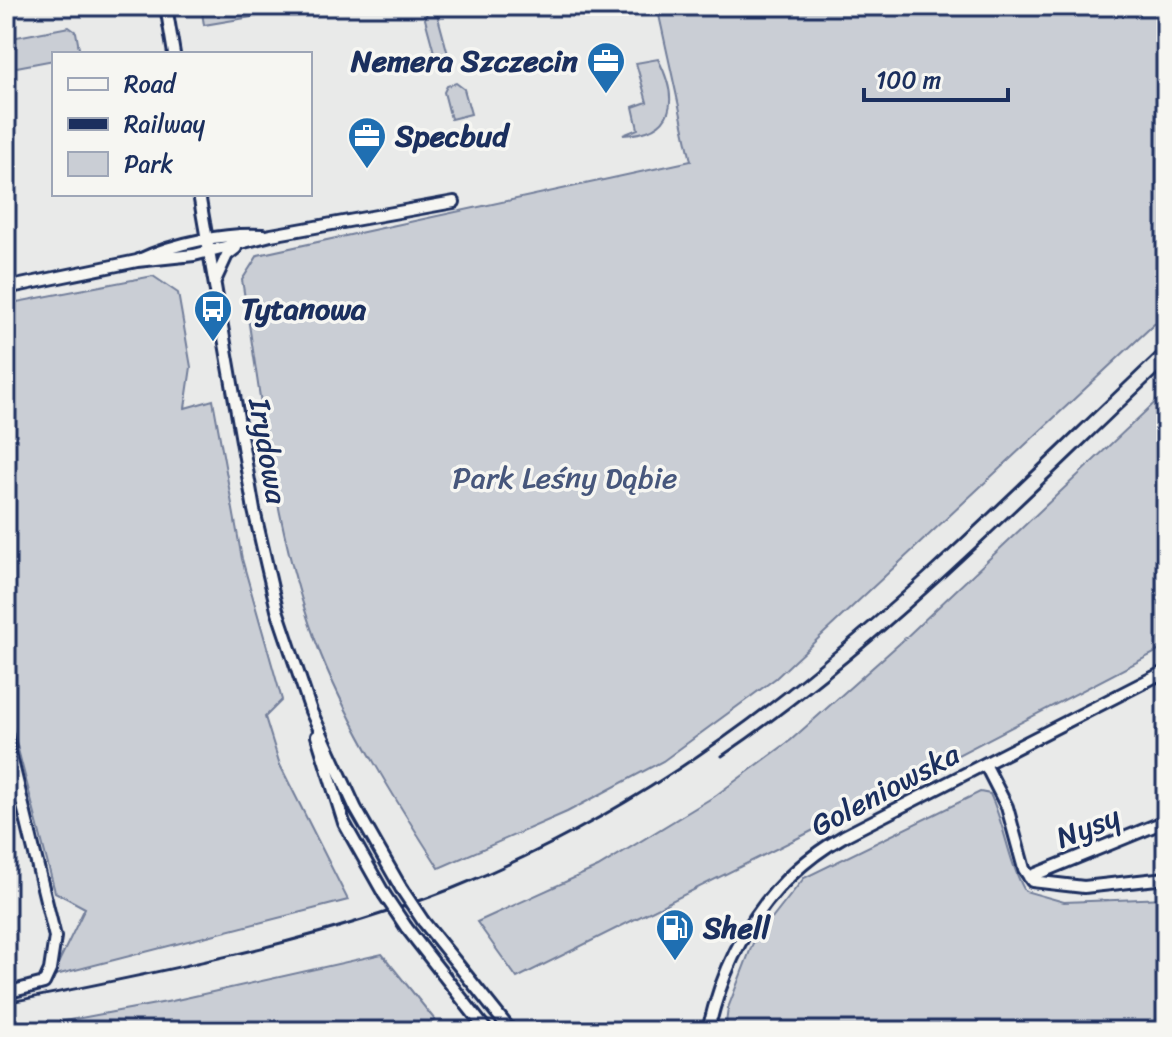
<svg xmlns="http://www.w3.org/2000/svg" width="1172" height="1037" viewBox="0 0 1172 1037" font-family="Sriracha,sans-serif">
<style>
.green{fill:#caced5;stroke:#727e9a;stroke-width:2}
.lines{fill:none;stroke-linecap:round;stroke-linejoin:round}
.minor-casing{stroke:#1b2f5e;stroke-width:16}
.minor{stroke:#f6f6f2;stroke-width:10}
.rail{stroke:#1b2f5e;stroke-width:3}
.minor-bridge-casing{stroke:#1b2f5e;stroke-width:16;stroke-linecap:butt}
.minor-bridge{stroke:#f6f6f2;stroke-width:10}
.labels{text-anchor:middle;stroke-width:7;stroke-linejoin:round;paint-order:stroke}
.poi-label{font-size:30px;font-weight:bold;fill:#1b2f5e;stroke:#f6f6f2;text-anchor:start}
.street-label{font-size:30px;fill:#1b2f5e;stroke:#f6f6f2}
.park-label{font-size:30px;fill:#47577c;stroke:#f6f6f2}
</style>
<rect width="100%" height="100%" fill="#e9eae9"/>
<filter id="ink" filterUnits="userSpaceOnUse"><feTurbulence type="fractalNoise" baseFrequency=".0125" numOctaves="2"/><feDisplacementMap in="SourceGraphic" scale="16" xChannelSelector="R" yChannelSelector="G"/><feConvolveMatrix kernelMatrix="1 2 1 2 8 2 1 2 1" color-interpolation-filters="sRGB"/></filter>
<g filter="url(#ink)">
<path class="green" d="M 201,6 L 316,6 L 204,25 Z
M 657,6 L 1166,6 L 1166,313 L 776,678 L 663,761 L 567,812 L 439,868 C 396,801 351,729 321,655 C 274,537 263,405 242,280 L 258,255 L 691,161 Z
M 428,9 L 436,10 L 449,58 L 441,60 L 435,56 L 425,19 Z
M 69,27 L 76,32 L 80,54 L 54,54 L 54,60 L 6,69 L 6,39 Z
M 658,59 C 679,100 676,133 623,135 L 638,129 L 633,107 L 647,102 L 636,63 Z
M 456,83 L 464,89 L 471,114 L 451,119 L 444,92 L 447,86 Z
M 153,276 L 178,293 L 191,367 L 185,408 L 213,400 L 242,559 L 282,700 L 265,717 L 280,765 L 348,900 L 52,976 L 85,908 L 55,892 L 6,703 L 6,304 Z
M 1166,392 L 1166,647 L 802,836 L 517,978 L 477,922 L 598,867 L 715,796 L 791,740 L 899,644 Z
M 980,792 L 990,794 C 1005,825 1008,861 1025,891 L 1064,902 L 1166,898 L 1166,1031 L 725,1031 L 728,1008 L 753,943 L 804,878 Z
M 382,954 L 435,1020 L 414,1031 L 25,1031 L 27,1028 L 172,1001 Z"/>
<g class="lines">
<defs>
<path id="minor" d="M 166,6 L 174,54
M 199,194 L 254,510 L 277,610 L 311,711 L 356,809 L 401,888
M 139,260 C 174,243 225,233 263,235
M 215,281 L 227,255 L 236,248
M 6,288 L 137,261 L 194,255 L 271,235 L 454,202
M 6,736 L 55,937 L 50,970 L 44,983 L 6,993
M 317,736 L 344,823 L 384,894
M 985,764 L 1007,807 L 1024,869 L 1032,881 L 1084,887 L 1166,878
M 1029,877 L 1166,821
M 423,921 L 511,1031
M 406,927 L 487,1031
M 708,1031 C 727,947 768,879 844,836 L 1166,671"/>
</defs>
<use href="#minor" class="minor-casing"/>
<use href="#minor" class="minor"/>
<path class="rail" d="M 722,756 C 885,645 1023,501 1166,366
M 6,1003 C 155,972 308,945 451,889 C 743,773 942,555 1166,344"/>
<defs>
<path id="minor-bridge" d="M 401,888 L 423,921
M 384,894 L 406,927"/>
</defs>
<use href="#minor-bridge" class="minor-bridge-casing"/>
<use href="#minor-bridge" class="minor-bridge"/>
</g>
</g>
<defs>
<symbol id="office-pin" viewBox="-11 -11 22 30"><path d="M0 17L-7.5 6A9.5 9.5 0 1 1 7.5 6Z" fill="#1f6fb2" stroke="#f6f6f2"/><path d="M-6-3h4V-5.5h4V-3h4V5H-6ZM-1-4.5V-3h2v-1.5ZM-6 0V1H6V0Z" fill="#fff"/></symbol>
<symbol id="bus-pin" viewBox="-11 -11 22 30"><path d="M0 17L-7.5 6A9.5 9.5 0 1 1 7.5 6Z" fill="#1f6fb2" stroke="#f6f6f2"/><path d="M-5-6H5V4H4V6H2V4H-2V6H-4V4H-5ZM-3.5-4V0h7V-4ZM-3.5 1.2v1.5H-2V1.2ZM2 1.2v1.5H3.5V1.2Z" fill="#fff"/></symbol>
<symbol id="fuel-pin" viewBox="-11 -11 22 30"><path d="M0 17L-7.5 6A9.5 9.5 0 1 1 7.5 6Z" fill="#1f6fb2" stroke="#f6f6f2"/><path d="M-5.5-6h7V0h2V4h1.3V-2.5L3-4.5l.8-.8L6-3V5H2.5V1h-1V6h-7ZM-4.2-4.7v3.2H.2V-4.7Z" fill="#fff"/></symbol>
</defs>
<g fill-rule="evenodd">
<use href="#office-pin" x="584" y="39" width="44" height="60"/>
<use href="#office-pin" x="345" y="114" width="44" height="60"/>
<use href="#bus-pin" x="191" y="287" width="44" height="60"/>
<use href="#fuel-pin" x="653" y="906" width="44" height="60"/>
</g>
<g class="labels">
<g class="poi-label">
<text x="578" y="71" text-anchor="end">Nemera Szczecin</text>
<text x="395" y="146">Specbud</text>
<text x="241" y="319">Tytanowa</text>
<text x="703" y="938">Shell</text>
</g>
<g class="street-label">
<text transform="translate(268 451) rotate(80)" y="10">Irydowa</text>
<text transform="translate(885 790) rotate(-28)" y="10">Goleniowska</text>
<text transform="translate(1088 827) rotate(-22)" y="10">Nysy</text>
</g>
<g class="park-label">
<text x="565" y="488">Park Leśny Dąbie</text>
</g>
</g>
<rect width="1172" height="1037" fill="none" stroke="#f6f6f2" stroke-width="32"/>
<rect x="16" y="16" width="1140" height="1005" fill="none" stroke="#1b2f5e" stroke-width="3" filter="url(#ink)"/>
<rect x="52" y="52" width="260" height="144" fill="#f6f6f2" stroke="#9ea6b7" stroke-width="2"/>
<rect x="68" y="78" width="40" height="12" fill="#f6f6f2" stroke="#9ea6b7" stroke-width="2"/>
<text x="124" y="92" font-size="24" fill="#1b2f5e">Road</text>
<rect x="68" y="118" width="40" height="12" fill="#1b2f5e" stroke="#9ea6b7" stroke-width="2"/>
<text x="124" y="132" font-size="24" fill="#1b2f5e">Railway</text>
<rect x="68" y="152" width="40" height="24" fill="#caced5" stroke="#9ea6b7" stroke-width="2"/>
<text x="124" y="172" font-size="24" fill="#1b2f5e">Park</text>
<path d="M864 88v12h144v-12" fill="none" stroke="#1b2f5e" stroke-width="4"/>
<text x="876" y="88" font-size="24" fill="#1b2f5e" stroke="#f6f6f2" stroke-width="6" paint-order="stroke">100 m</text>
</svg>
